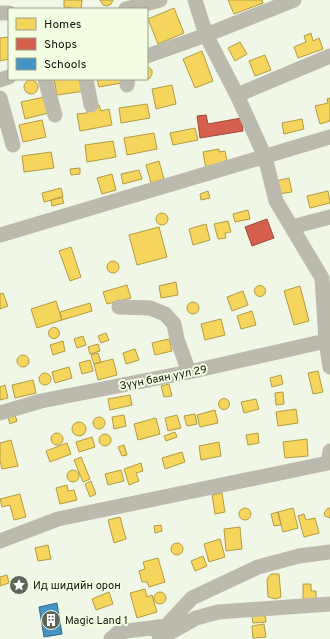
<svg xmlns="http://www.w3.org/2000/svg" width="330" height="639" viewBox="0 0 330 639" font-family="Overpass,sans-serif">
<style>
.homes{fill:#f6d55c;stroke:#b19b44}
.shops{fill:#d6604d;stroke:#9b4a39}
.schools{fill:#4393c3;stroke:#346d8c}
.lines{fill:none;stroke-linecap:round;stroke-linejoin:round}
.street{stroke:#bcb9ae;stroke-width:15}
.labels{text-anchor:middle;stroke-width:4;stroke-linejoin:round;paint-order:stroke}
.street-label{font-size:11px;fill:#11150b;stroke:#f3fde1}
.poi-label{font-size:11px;fill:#11150b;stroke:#f3fde1;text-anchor:start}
</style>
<rect width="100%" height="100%" fill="#f1f7e7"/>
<path class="homes" d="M 64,0 L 82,0 L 81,9 L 64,7 Z
M 100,0 L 113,0 L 111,4 L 107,6 L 103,5 Z
M 228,0 L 262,0 L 263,3 L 234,14 Z
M 174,8 L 184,33 L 158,44 L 148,19 Z
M 311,33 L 313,41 L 319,38 L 323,49 L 298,58 L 294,47 L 306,42 L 304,36 Z
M 9,37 L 9,59 L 0,61 L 0,38 Z
M 240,42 L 247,54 L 235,61 L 228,48 Z
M 202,51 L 213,81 L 195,88 L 183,59 Z
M 265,55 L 271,70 L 255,76 L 249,61 Z
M 147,66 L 152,70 L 152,74 L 150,78 L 144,80 L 142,79 L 147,79 Z
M 54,79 L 83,79 L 85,91 L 57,95 Z
M 97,79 L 127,79 L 127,82 L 99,87 Z
M24 87a7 7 0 1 1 14 0a7 7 0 1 1-14 0Z
M 172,85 L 176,104 L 156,109 L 152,89 Z
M 49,96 L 52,112 L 25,119 L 21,102 Z
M 330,98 L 330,121 L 320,124 L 315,106 L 328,103 L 327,99 Z
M 147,104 L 150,118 L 121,123 L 119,108 Z
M 99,105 L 101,111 L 109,109 L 112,125 L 80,131 L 77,114 L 87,113 L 86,107 Z
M 302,119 L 304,129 L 284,134 L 282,123 Z
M 42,120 L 46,137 L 23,142 L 19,125 Z
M 195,128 L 198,140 L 173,145 L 170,133 Z
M 154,133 L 157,149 L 127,155 L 124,138 Z
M 113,141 L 116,157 L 87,162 L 85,145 Z
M 219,149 L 219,152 L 225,151 L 228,165 L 206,169 L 203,152 Z
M 51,152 L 54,168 L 24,172 L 22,156 Z
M 159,161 L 164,179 L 151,183 L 146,165 Z
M 80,168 L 80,174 L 71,175 L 70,169 Z
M 139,170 L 142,179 L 123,184 L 121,174 Z
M 112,174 L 116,190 L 102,194 L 97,178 Z
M 289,178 L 292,192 L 278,194 L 276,181 Z
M 61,188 L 63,197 L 44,202 L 42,193 Z
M 208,191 L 210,198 L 201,200 L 200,194 Z
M 328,191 L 330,203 L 310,208 L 307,196 Z
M 62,197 L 64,203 L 52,206 L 51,200 Z
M 248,210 L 250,219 L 235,222 L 233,214 Z
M156 219a6 6 0 1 1 12 0a6 6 0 1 1-12 0Z
M 228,221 L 231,232 L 225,233 L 226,238 L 218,239 L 214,224 Z
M 206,224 L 210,240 L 193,245 L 189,229 Z
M 159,227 L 167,257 L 137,265 L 129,235 Z
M 71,247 L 81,277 L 70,281 L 59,251 Z
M107 267a6 6 0 1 1 12 0a6 6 0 1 1-12 0Z
M 176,282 L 178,295 L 161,298 L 159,286 Z
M 127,285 L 131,298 L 107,304 L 103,292 Z
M254.5 291a5.5 5.5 0 1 1 11 0a5.5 5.5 0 1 1-11 0Z
M 300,286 L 309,321 L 294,325 L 284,291 Z
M 243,291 L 248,305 L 232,311 L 227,297 Z
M 3,293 L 8,306 L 0,309 L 0,294 Z
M 56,301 L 62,320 L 37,328 L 31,309 Z
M187 308a6 6 0 1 1 12 0a6 6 0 1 1-12 0Z
M 90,303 L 92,311 L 62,320 L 60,312 Z
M 252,311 L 256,325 L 241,329 L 237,316 Z
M 221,319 L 225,335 L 205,340 L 201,324 Z
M48.5 333a5.5 5.5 0 1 1 11 0a5.5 5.5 0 1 1-11 0Z
M 106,333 L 109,340 L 101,343 L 98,336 Z
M 83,336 L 86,345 L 77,348 L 74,339 Z
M 169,339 L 172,351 L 155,355 L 152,343 Z
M 63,341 L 65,351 L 53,355 L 50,345 Z
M 98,344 L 100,351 L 90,354 L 88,347 Z
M 135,349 L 139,360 L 126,364 L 123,353 Z
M 98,353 L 101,362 L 94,364 L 91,355 Z
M17 361a6 6 0 1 1 12 0a6 6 0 1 1-12 0Z
M 113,359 L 117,375 L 98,380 L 94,364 Z
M 90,360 L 93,371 L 82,374 L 79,363 Z
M 69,367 L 72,378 L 55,383 L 52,372 Z
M 318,371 L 323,392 L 313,394 L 308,373 Z
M39 379a6 6 0 1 1 12 0a6 6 0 1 1-12 0Z
M 281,375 L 283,384 L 272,387 L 270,378 Z
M 33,380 L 36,393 L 15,398 L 12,385 Z
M 169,384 L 172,396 L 164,397 L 161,386 Z
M 5,385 L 8,398 L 0,400 L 0,387 Z
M 283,392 L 284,404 L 276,405 L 275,393 Z
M 130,395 L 132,405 L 110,410 L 108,399 Z
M218.5 404a5.5 5.5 0 1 1 11 0a5.5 5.5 0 1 1-11 0Z
M 256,399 L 259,409 L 244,413 L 241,402 Z
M 296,409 L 298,423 L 278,426 L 276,412 Z
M 215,410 L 218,423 L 200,427 L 197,415 Z
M 195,414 L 197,424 L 187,426 L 184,416 Z
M 15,415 L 17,421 L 10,424 L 8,417 Z
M 124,415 L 126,426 L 114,429 L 112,417 Z
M 177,415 L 181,428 L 168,431 L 165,418 Z
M93 423a6 6 0 1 1 12 0a6 6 0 1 1-12 0Z
M 156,418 L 160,434 L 138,440 L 134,424 Z
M72 429a7 7 0 1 1 14 0a7 7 0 1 1-14 0Z
M 175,432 L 177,437 L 166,441 L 164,436 Z
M51 439a6 6 0 1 1 12 0a6 6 0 1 1-12 0Z
M 258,433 L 259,443 L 248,445 L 246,435 Z
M99 440a6 6 0 1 1 12 0a6 6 0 1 1-12 0Z
M 92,437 L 95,447 L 79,452 L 76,442 Z
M 307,439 L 308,456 L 285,458 L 283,442 Z
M 11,440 L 18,466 L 2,469 L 0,461 L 0,443 Z
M 219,442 L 221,456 L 201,460 L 199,446 Z
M 67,443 L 71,454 L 50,462 L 46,451 Z
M 124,445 L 127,455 L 122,456 L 118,447 Z
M 182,452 L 185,462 L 165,469 L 162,458 Z
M 81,457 L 90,479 L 83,482 L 74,460 Z
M 141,463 L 143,471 L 136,473 L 139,481 L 129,485 L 124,469 Z
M 121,470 L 124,481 L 108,485 L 105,474 Z
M67 476a6 6 0 1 1 12 0a6 6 0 1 1-12 0Z
M 91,481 L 96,494 L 90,497 L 85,484 Z
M 67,485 L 68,491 L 74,490 L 77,500 L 60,504 L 56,488 Z
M 222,493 L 225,512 L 215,514 L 212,495 Z
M 20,494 L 26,517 L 14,520 L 10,505 L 2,507 L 0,499 Z
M 293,508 L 298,528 L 283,532 L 278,512 Z
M 328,508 L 330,508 L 330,518 L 325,516 L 324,513 Z
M239 514a6 6 0 1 1 12 0a6 6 0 1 1-12 0Z
M 278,512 L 281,525 L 274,526 L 271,514 Z
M 304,514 L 306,520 L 315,518 L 319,533 L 304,537 L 298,516 Z
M 120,517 L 126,539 L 114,543 L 108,520 Z
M 161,525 L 162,531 L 155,533 L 154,526 Z
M 240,527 L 242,549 L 226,551 L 224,529 Z
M 220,539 L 225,557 L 209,562 L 204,544 Z
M171 549a6 6 0 1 1 12 0a6 6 0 1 1-12 0Z
M 48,545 L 51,559 L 38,561 L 35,548 Z
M 203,556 L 207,566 L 195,571 L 191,561 Z
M 158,558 L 165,582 L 149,587 L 147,582 L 142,582 L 139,571 L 145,569 L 143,562 Z
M 271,574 L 279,574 L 281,597 L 276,599 L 268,597 L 267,579 Z
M 7,575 L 9,583 L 0,586 L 0,577 Z
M 303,584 L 311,584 L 311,591 L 316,591 L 316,600 L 303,600 Z
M 145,589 L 147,597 L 152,595 L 157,612 L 137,618 L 130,593 Z
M154 598a6 6 0 1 1 12 0a6 6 0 1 1-12 0Z
M 109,592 L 113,604 L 96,610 L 92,599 Z
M 265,614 L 266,622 L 253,623 L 252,616 Z
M 264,624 L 266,637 L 253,638 L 252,626 Z"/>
<path class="shops" d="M 206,115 L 208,124 L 241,118 L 243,131 L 200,138 L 197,116 Z
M 267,219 L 274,238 L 252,246 L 245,227 Z"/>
<path class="schools" d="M 57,603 L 62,634 L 44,637 L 39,607 Z"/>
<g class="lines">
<path class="street" d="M 195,0 L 206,35 L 237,95 L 265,157 L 276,201 L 322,278 L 326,341 L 330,367
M 126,9 L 160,0
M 0,13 L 9,13
M 147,56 L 206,35 L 294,0
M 45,79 L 55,115
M 86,79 L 91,105
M 0,80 L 9,77
M 127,85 L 128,79
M 237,95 L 330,56
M 0,98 L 13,145
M 292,227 L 330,217
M 0,235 L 330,137
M 119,307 L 150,308 L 165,314 L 174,324 L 177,339 L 189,372
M 0,413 L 41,401 L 189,372 L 330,340
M 0,541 L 58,519 L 328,463 L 330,451
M 159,636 L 166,635 L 196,618 L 218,612 L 330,604
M 111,639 L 119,632 L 166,626 L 192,598 L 258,567 L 299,556 L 330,552"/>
</g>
<defs>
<symbol id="sight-disc" viewBox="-11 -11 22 22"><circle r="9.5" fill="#5f6458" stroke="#f3fde1"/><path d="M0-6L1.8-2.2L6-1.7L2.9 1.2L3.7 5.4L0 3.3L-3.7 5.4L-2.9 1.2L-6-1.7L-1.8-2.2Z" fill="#fff"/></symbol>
<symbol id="building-disc" viewBox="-11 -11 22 22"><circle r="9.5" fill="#5f6458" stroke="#f3fde1"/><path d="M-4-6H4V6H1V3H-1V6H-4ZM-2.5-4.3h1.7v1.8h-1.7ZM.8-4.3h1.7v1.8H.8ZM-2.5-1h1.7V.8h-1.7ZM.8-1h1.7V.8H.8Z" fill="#fff"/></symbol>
</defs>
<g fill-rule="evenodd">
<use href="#sight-disc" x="8" y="574" width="22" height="22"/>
<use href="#building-disc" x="40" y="609" width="22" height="22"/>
</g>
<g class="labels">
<g class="street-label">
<text transform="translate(163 377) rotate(-11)" y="4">Зүүн баян уул 29</text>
</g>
<g class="poi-label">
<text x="33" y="589">Ид шидийн орон</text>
<text x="65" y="624">Magic Land 1</text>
</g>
</g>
<rect x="8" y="8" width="140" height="72" fill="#f3fde1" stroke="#99a08b"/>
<rect x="16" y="18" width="20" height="12" fill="#f6d55c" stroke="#99a08b"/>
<text x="44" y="28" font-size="12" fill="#11150b">Homes</text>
<rect x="16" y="38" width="20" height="12" fill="#d6604d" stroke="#99a08b"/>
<text x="44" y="48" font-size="12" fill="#11150b">Shops</text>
<rect x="16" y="58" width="20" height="12" fill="#4393c3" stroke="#99a08b"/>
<text x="44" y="68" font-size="12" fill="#11150b">Schools</text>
</svg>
